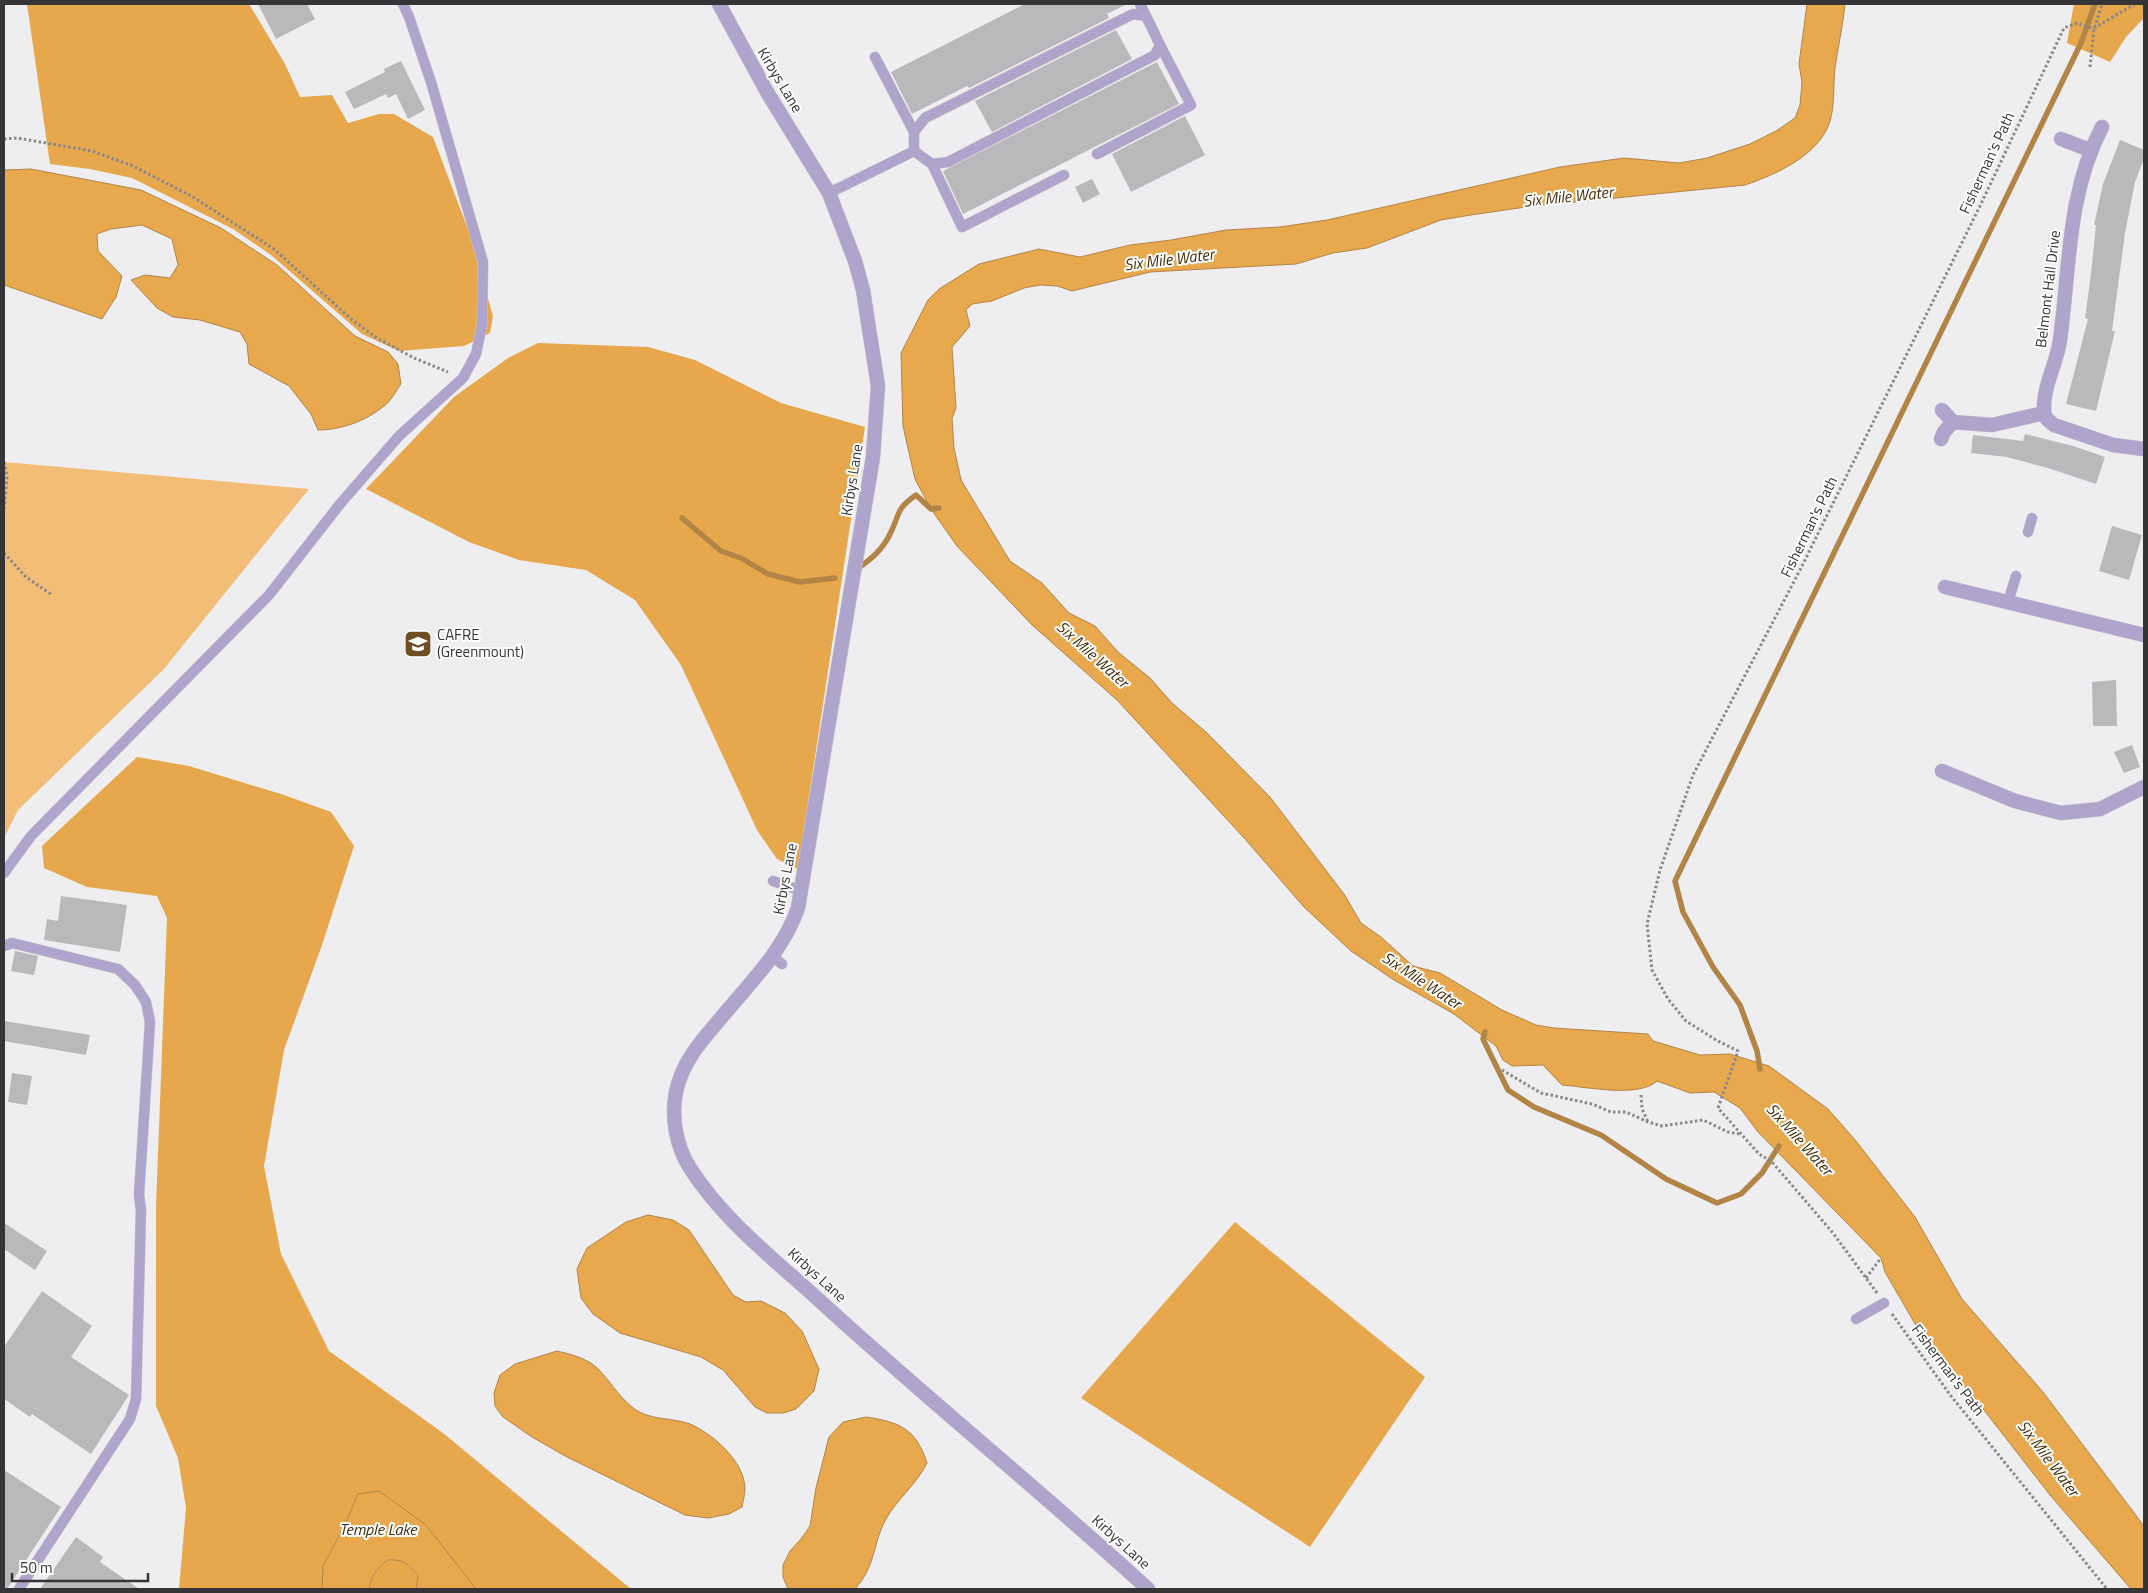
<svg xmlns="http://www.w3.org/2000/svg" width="2148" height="1593" viewBox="0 0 2148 1593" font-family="'Titillium Web',sans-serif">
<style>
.green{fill:#f2bd76}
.forest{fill:#e6a74d}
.water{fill:#e7a84e;stroke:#b28547}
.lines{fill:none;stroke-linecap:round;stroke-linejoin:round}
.stream{stroke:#b28547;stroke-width:5.5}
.building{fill:#b9b8bb}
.service-casing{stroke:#c9c8cb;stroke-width:11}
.minor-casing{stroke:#c9c8cb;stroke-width:15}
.path{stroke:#89888a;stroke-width:3;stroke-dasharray:2.5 2.5;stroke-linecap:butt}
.service{stroke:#afa4cc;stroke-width:10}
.minor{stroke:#afa4cc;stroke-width:14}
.labels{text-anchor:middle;stroke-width:4;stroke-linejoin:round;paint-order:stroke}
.street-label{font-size:15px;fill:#353436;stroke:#fff}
.poi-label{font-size:15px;fill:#353436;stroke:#fff;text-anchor:start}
.water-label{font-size:16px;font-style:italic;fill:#452c04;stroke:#fff}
</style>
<rect width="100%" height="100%" fill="#eeedf0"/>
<path class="green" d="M 4,462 L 309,489 L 163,670 L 18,810 L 4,838 Z"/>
<path class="forest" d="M 27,4 L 249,4 L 285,64 L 300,97 L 332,95 L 348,123 L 379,114 L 394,114 L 433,137 L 469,232 L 493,316 L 490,333 L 464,346 L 399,351 L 362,334 L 271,255 L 233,229 L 132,178 L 90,169 L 50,164 Z
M 2074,4 L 2144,4 L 2144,18 L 2126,37 L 2110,62 L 2067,43 Z
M 538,343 L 648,347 L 695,360 L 781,403 L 865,427 L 798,869 L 777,859 L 757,830 L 681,665 L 635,600 L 586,570 L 519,560 L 469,542 L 366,489 L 454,397 L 508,358 Z
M 137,757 L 189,766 L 284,795 L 331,812 L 354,846 L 322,945 L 284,1050 L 264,1166 L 281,1254 L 329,1351 L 443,1433 L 631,1589 L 476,1589 L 426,1525 L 358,1494 L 343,1529 L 323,1566 L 322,1589 L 179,1589 L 186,1508 L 178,1458 L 156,1406 L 156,1207 L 167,918 L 157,896 L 87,887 L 44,868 L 42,846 Z
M 1235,1222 L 1425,1377 L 1310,1547 L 1081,1398 Z
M 400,1559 L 410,1566 L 418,1577 L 416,1589 L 369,1589 C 370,1577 379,1568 387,1560 Z"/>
<path class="water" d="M 1807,4 L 1845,4 C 1843,25 1838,47 1835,68 C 1833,85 1835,105 1830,121 C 1820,155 1775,175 1745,185 L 1526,207 L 1471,215 L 1441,220 L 1367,248 L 1333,253 L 1296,264 L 1150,272 L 1072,291 L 1057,286 L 1040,285 L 1024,288 L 992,301 L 972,304 L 966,310 L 970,326 L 952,347 L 956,408 L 952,418 L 954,448 L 961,480 L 1010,561 L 1042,583 L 1069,613 L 1095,626 L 1118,652 L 1150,678 L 1172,703 L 1206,732 L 1270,797 L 1344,894 L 1361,923 L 1381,937 L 1413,966 L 1440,973 L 1502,1010 L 1536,1025 L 1554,1028 L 1648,1034 L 1653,1041 L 1700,1055 L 1730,1054 L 1769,1066 L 1828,1109 L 1856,1141 L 1915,1217 L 1962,1299 L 2043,1392 L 2144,1526 L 2144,1589 L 2131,1589 L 2050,1495 L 1973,1396 L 1925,1341 L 1885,1272 L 1881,1258 L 1758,1132 L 1740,1108 L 1714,1092 L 1690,1093 L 1657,1081 C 1639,1098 1587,1087 1562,1085 L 1543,1065 L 1512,1066 L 1503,1060 L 1496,1046 L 1454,1014 L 1394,980 L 1351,951 L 1304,907 L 1245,839 L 1117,700 L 1032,625 L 957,546 L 931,509 L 915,479 L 903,426 L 901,353 L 928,300 L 939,289 L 979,264 L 1039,249 L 1080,257 L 1130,245 L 1171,240 L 1226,230 L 1280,227 L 1327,220 L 1560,167 L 1624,158 L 1679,163 L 1707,158 L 1750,144 L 1776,131 L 1795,118 L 1800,105 L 1802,82 L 1799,64 Z
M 31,169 L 141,190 L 221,228 L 277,265 L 355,336 L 388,352 L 398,364 L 401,384 C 396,391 391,401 384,406 C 366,421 341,430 318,430 L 311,414 L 289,386 L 249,364 L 247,344 L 240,332 L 200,320 L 173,317 L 157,308 L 131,280 L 145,275 L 170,278 L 178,265 L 172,239 L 142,225 L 111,229 L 97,234 L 98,251 L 122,276 L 116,297 L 102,319 L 4,285 L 4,170 Z
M 648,1215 L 673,1220 L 689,1230 L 733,1295 L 746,1302 L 761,1301 L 785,1313 L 802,1331 L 819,1369 L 814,1391 L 796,1409 L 783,1413 L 767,1413 L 755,1407 L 723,1370 L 701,1357 L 620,1333 L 593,1314 L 581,1298 L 577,1269 L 587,1248 L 626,1222 Z
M 557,1351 C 570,1354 586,1358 596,1367 C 609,1379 618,1396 632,1407 C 649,1421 671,1417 690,1424 C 713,1434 744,1461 745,1488 C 745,1494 743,1501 742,1507 L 729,1514 L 708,1518 L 685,1515 L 567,1457 L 532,1437 L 503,1417 L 495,1406 L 494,1393 L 500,1375 L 515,1364 Z
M 866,1417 C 900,1422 916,1429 927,1463 C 916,1485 898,1498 886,1519 C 873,1542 876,1566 855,1589 L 788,1589 L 783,1577 L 783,1565 L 790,1551 L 801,1539 L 810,1526 L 816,1488 L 829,1437 L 843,1422 Z
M 379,1491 L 426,1525 L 476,1589 L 416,1589 L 418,1576 C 408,1563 404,1559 387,1560 C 378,1568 370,1577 369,1589 L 322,1589 L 323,1566 L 343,1529 L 358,1494 Z"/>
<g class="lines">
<path class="stream" d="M 682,518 L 721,551 L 741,558 L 768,574 L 800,582 L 835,578
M 858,568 C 872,559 883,549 890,534 C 901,512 895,510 916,495 L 931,509 L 939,508
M 1485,1032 L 1483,1039 L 1508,1090 L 1534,1107 L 1601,1135 L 1666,1179 L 1717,1203 L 1741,1194 L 1762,1173 L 1779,1146
M 1760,1069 L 1757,1051 L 1740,1005 L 1713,967 L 1683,912 L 1675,881 L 2081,43 L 2095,4"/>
</g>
<path class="building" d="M 258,4 L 307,4 L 315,19 L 276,39 Z
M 1025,4 L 1127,4 L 1107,14 L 1109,18 L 969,88 L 967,86 L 912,114 L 891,72 Z
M 1116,30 L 1132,59 L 992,132 L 975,101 Z
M 401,61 L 425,110 L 408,119 L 396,94 L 388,98 L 386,94 L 354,109 L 345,92 L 385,72 L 384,69 Z
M 1157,62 L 1179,104 L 963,214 L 943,171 Z
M 1185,116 L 1205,155 L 1131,192 L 1112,154 Z
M 2120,140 L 2144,150 L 2144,159 L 2135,182 L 2125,233 L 2112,331 L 2115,331 L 2096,411 L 2066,404 L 2088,319 L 2085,318 L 2091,274 L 2096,225 L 2094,225 L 2103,184 Z
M 1092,179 L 1100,194 L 1083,203 L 1075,187 Z
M 2025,434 L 2073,446 L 2105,457 L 2096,484 L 2048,468 L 2007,457 L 1971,453 L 1973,435 L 2023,441 Z
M 2112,526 L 2142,535 L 2129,580 L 2099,571 Z
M 2116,680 L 2117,726 L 2093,726 L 2092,682 Z
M 2132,745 L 2140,767 L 2124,773 L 2114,752 Z
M 61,896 L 127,905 L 120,952 L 44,940 L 47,919 L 58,921 Z
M 15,951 L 38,956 L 34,975 L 11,971 Z
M 4,1021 L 90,1035 L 86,1055 L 4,1041 Z
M 12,1073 L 32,1076 L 27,1105 L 8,1102 Z
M 4,1223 L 47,1251 L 35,1270 L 4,1249 Z
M 42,1291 L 92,1326 L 71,1357 L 129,1395 L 91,1454 L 32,1414 L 30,1417 L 4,1399 L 4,1347 Z
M 4,1470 L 61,1507 L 7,1589 L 4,1589 Z
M 76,1537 L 103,1557 L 100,1562 L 139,1589 L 40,1589 Z"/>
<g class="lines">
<defs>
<path id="service" d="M 1140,4 L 1146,16
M 875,57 L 914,132
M 1097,154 L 1191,105 L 1160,45
M 932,164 L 962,227 L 1064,175
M 829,193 L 914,151 L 914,132 L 925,118 L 1133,14 L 1146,16 L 1160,45 L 1155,55 L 948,162 L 932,164 L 914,151
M 2028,532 L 2032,518
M 2008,602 L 2016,576
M 4,873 L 31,836 L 269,595 L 340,504 L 399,436 L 463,378 L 476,354 L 482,325 L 483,262 L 431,82 L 409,17 L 403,4
M 773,881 L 801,891
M 4,946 L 12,943 L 118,969 L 135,985 L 146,1002 L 150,1022 L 139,1195 L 141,1210 L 136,1399 L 130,1419 L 19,1589
M 773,957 L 782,964
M 1856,1319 L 1884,1303"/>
<path id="minor" d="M 719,4 L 767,92 L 829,193 L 855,261 L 863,290 L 878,386 L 873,457 L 798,908 C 783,951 750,983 721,1018 C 702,1040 682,1062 676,1092 C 671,1117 676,1146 690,1168 C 723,1220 775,1260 820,1301 C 927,1399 1041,1491 1148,1589
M 2102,127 C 2067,194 2070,267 2060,340 C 2057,363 2043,386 2044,410 C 2044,418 2049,421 2054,425 L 2113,445 L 2144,449
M 2061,139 L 2090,150
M 1942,410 L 1953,422 L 1992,425 L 2044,413
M 1941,439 L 1944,432 L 1953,422
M 1945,587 L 2144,635
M 1942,771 L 2015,801 L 2061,813 L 2100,809 L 2144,787"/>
</defs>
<use href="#service" class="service-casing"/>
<use href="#minor" class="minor-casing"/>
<path class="path" d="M 2094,28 L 2135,4
M 2090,67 L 2094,29 L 2102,4
M 4,139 L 17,138 L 92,151 L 133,166 L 193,197 L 274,249 L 351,319 L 377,338 L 414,358 L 448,372
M 4,462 L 7,477 L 4,510
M 4,553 L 26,577 L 52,595
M 1502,1070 L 1541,1093 L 1592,1104 L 1611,1112 L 1626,1112 L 1648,1122 L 1662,1126 L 1703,1120 L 1728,1132 L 1740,1134
M 1641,1095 L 1642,1109 L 1648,1122
M 1866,1278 L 1881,1258
M 1877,1293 L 1833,1233 L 1772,1162 L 1759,1154 L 1718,1108 L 1738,1051 L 1716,1040 L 1686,1021 L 1668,999 L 1652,970 L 1647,924 L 1660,870 L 1693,775 L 1800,570 L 1980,206 L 2064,28 L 2077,23 L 2094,29
M 1892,1314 L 1951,1396 L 2107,1589"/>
<use href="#service" class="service"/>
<use href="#minor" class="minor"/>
</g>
<defs>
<symbol id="university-square" viewBox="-11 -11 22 22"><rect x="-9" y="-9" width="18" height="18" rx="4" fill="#6e4f24" stroke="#fff"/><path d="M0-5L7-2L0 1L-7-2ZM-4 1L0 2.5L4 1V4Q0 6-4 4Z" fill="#fff"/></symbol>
</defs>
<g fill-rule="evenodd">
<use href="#university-square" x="402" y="628" width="32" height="32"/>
</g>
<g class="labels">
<g class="street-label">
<text transform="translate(780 80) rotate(59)" y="5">Kirbys Lane</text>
<text transform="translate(1987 163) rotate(-65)" y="5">Fisherman's Path</text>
<text transform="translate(2048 289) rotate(-83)" y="5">Belmont Hall Drive</text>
<text transform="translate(852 480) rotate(-81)" y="5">Kirbys Lane</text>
<text transform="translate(1809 527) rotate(-64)" y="5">Fisherman's Path</text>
<text transform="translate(785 879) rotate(-79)" y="5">Kirbys Lane</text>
<text transform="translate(817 1275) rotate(42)" y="5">Kirbys Lane</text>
<text transform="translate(1948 1370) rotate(53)" y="5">Fisherman's Path</text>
<text transform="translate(1121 1542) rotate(42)" y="5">Kirbys Lane</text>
</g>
<g class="poi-label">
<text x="437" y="640">CAFRE<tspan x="437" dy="17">(Greenmount)</tspan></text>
</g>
<g class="water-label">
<text transform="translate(1568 196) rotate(-6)" y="6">Six Mile Water</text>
<text transform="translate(1169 259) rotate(-7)" y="6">Six Mile Water</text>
<text transform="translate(1093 654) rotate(42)" y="6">Six Mile Water</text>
<text transform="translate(1422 980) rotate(33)" y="6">Six Mile Water</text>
<text transform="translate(1800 1139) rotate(48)" y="6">Six Mile Water</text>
<text transform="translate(2049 1458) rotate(53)" y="6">Six Mile Water</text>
<text x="378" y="1535">Temple Lake</text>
</g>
</g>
<rect width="2148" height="1593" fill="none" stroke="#353436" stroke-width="10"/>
<path d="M12 1573v8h136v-8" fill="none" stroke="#353436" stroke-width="2.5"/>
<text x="20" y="1573" font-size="15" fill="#353436" stroke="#ffffff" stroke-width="4" paint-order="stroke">50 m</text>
</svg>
